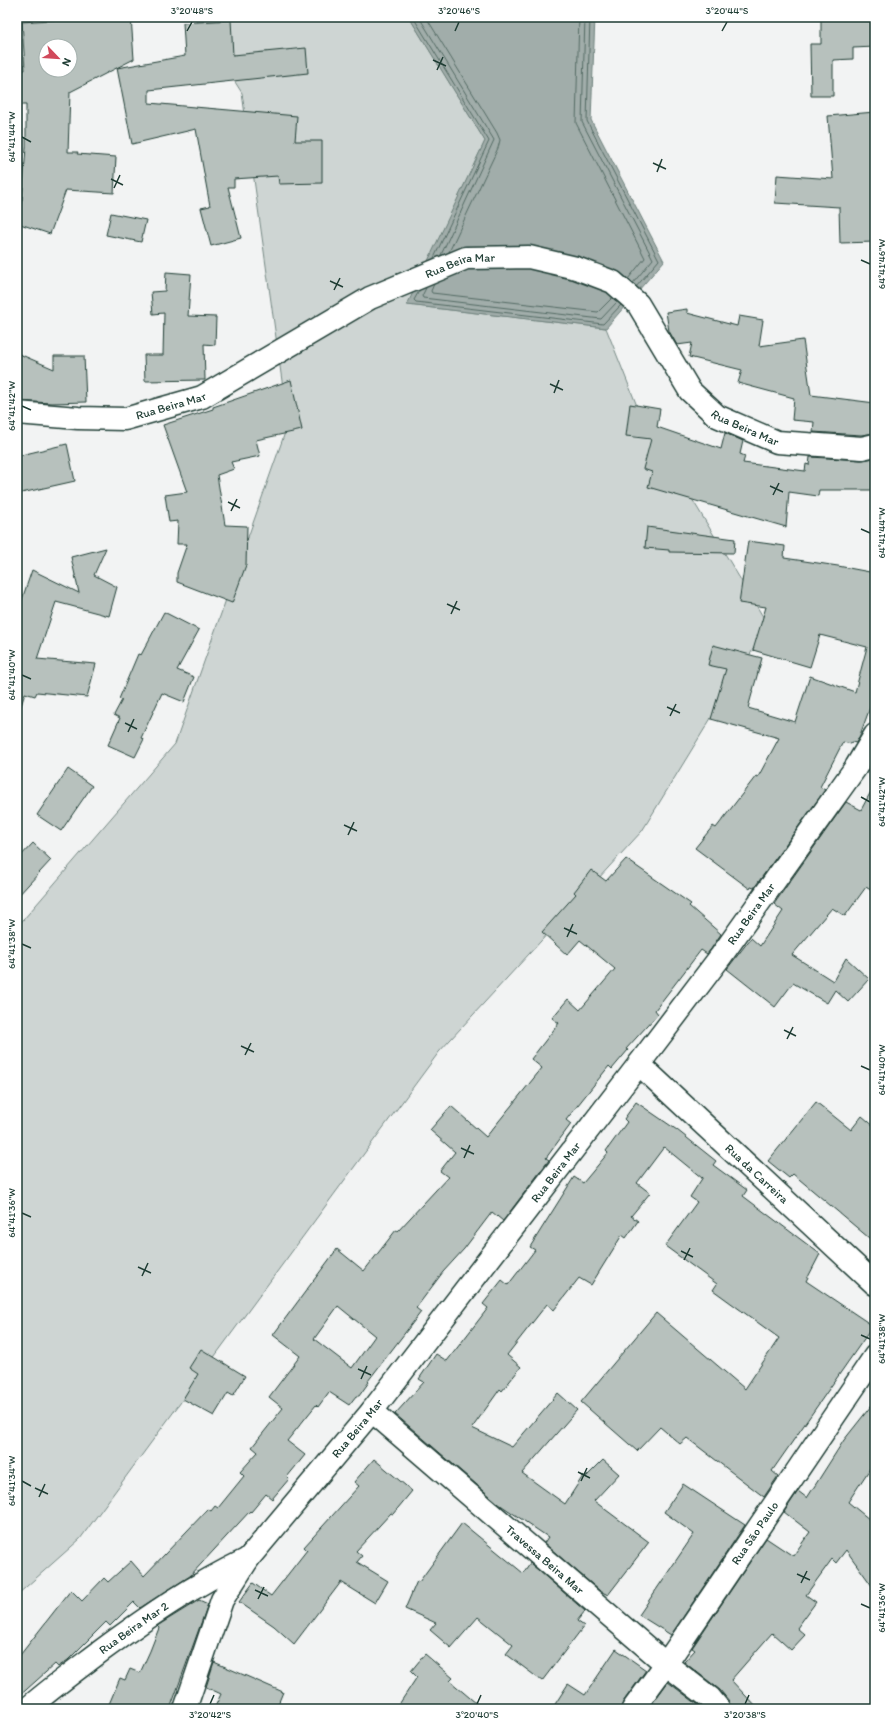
<svg xmlns="http://www.w3.org/2000/svg" width="892" height="1726" viewBox="0 0 892 1726" font-family="Itim,sans-serif">
<style>
.green{fill:#ced5d3;stroke:#768984}
.water{fill:#a1adaa;stroke:#6d807b}
.lines{fill:none;stroke-linecap:round;stroke-linejoin:round}
.shore{stroke:#536a63;stroke-width:1}
.building{fill:#b7c1bd;stroke:#1f3d34;fill-rule:evenodd}
.minor-casing{stroke:#1f3d34;stroke-width:25}
.minor{stroke:#fff;stroke-width:22}
.ticks{fill:none;stroke:#1f3d34;stroke-width:1.5}
.labels{text-anchor:middle;stroke-width:3;stroke-linejoin:round;paint-order:stroke}
.street-label{font-size:12px;fill:#1f3d34;stroke:#fff}
.neatline{fill:none;stroke:#1f3d34;stroke-width:1.5}
.ticks-label{font-size:10px;text-anchor:middle;fill:#1f3d34}
</style>
<rect width="100%" height="100%" fill="#f2f3f3"/>
<filter id="ink" filterUnits="userSpaceOnUse"><feTurbulence type="fractalNoise" baseFrequency=".025" numOctaves="2"/><feDisplacementMap in="SourceGraphic" scale="8" xChannelSelector="R" yChannelSelector="G"/><feConvolveMatrix kernelMatrix="1 2 1 2 8 2 1 2 1" color-interpolation-filters="sRGB"/></filter>
<g filter="url(#ink)">
<path class="green" d="M 194,17 L 409,17 L 485,141 L 408,305 L 606,328 L 639,411 L 768,625 L 642,831 L 439,1052 L 80,1539 L 17,1595 L 17,927 L 175,744 L 288,424 L 242,93 Z"/>
<path class="water" d="M 409,17 L 595,17 L 591,120 L 664,261 L 606,328 L 407,305 L 485,141 Z"/>
<g class="lines">
<path class="shore" d="M 413,17 L 489,141 L 434,258
M 419,17 L 494,140 L 441,255
M 426,17 L 497,133 L 500,140 L 498,148 L 449,252
M 579,17 L 576,123 L 645,258 L 628,279
M 585,17 L 582,122 L 653,259 L 633,283
M 590,17 L 587,121 L 659,260 L 636,287
M 434,284 L 431,291 L 432,293 L 598,312 L 612,298
M 426,288 L 422,296 L 423,298 L 601,319 L 617,302
M 419,291 L 414,300 L 416,302 L 603,324 L 621,305"/>
</g>
<path class="building" d="M 92,17 L 131,17 L 134,59 L 70,92 L 68,152 L 78,152 L 77,154 L 116,157 L 114,193 L 66,190 L 50,234 L 17,223 L 17,214 L 22,200 L 26,147 L 26,105 L 20,105 L 19,70 L 25,70 L 22,22 ZM 46,46 L 70,46 L 70,70 L 46,70 Z
M 821,17 L 875,17 L 875,47 L 853,48 L 853,59 L 833,60 L 833,96 L 811,96 L 810,44 L 821,44 Z
M 231,20 L 233,55 L 306,48 L 308,73 L 149,90 L 149,103 L 297,116 L 295,141 L 322,141 L 322,183 L 279,184 L 278,176 L 234,179 L 234,187 L 228,187 L 241,238 L 211,246 L 201,208 L 210,206 L 196,129 L 132,144 L 117,68 L 185,56 L 183,23 Z
M 875,112 L 875,242 L 840,243 L 839,207 L 775,203 L 777,175 L 833,179 L 828,116 Z
M 111,213 L 146,220 L 141,242 L 106,235 Z
M 166,272 L 191,274 L 188,316 L 216,317 L 215,345 L 204,344 L 205,380 L 145,381 L 144,355 L 163,355 L 164,313 L 153,314 L 151,292 L 165,291 Z
M 687,309 L 687,313 L 737,326 L 739,316 L 763,320 L 759,346 L 803,340 L 811,395 L 875,403 L 875,433 L 861,435 L 813,432 L 814,422 L 792,420 L 794,398 L 738,383 L 742,370 L 689,357 L 692,343 L 677,345 L 669,331 L 666,312 Z
M 17,353 L 54,369 L 54,356 L 84,356 L 86,402 L 52,403 L 17,401 Z
M 291,380 L 302,430 L 256,440 L 260,456 L 231,462 L 234,469 L 217,475 L 225,525 L 247,526 L 246,565 L 232,603 L 177,582 L 177,573 L 187,544 L 177,544 L 178,521 L 169,522 L 165,495 L 187,492 L 163,425 L 213,409 L 213,407 Z
M 630,404 L 660,409 L 657,427 L 721,449 L 725,433 L 743,441 L 740,454 L 745,456 L 743,463 L 805,471 L 806,464 L 809,465 L 810,457 L 861,460 L 875,458 L 875,490 L 819,490 L 818,496 L 789,492 L 786,527 L 648,487 L 652,472 L 643,469 L 651,439 L 626,436 Z
M 67,444 L 75,481 L 17,494 L 17,456 Z
M 647,527 L 735,539 L 734,553 L 669,552 L 669,550 L 645,548 Z
M 748,541 L 785,546 L 784,558 L 838,566 L 875,573 L 875,694 L 860,735 L 856,743 L 852,742 L 851,744 L 843,742 L 820,787 L 825,790 L 754,888 L 751,887 L 750,889 L 695,848 L 713,826 L 716,828 L 756,776 L 758,777 L 779,738 L 711,719 L 726,669 L 708,665 L 713,645 L 762,658 L 748,708 L 795,722 L 810,676 L 855,692 L 867,647 L 820,635 L 810,667 L 753,650 L 766,607 L 739,603 Z
M 106,548 L 94,575 L 117,587 L 109,616 L 56,602 L 37,659 L 96,664 L 87,697 L 37,692 L 35,696 L 25,693 L 21,706 L 17,705 L 17,614 L 32,570 L 79,593 L 71,557 Z
M 164,612 L 199,630 L 177,670 L 194,677 L 184,702 L 162,693 L 141,738 L 144,739 L 135,757 L 108,745 L 120,718 L 114,715 L 122,700 L 119,699 L 138,654 L 141,655 Z
M 68,769 L 92,786 L 61,831 L 37,815 Z
M 875,784 L 875,893 L 866,887 L 845,916 L 832,908 L 792,955 L 833,981 L 846,958 L 869,979 L 848,1002 L 835,990 L 827,1003 L 793,983 L 775,1007 L 727,969 L 751,938 L 760,946 L 783,911 L 774,904 L 846,802 L 861,810 Z
M 33,843 L 51,860 L 17,897 L 17,860 Z
M 626,859 L 691,904 L 689,906 L 721,934 L 711,949 L 707,954 L 701,950 L 655,1010 L 658,1014 L 626,1049 L 628,1050 L 612,1069 L 609,1066 L 566,1120 L 571,1124 L 546,1158 L 549,1160 L 503,1221 L 492,1212 L 464,1249 L 443,1272 L 416,1308 L 421,1312 L 368,1381 L 369,1382 L 359,1396 L 356,1396 L 349,1405 L 329,1392 L 318,1407 L 316,1405 L 287,1441 L 305,1455 L 287,1477 L 289,1479 L 272,1499 L 266,1494 L 251,1512 L 250,1511 L 190,1576 L 140,1608 L 134,1602 L 110,1626 L 106,1622 L 68,1660 L 58,1667 L 55,1664 L 17,1698 L 17,1659 L 71,1590 L 82,1601 L 104,1578 L 108,1582 L 131,1561 L 144,1576 L 208,1509 L 211,1511 L 215,1506 L 218,1508 L 244,1476 L 240,1472 L 258,1452 L 252,1447 L 283,1408 L 269,1397 L 300,1356 L 273,1335 L 337,1249 L 364,1271 L 396,1230 L 398,1231 L 448,1177 L 440,1171 L 455,1152 L 430,1130 L 451,1106 L 486,1137 L 542,1068 L 531,1059 L 559,1023 L 552,1018 L 568,999 L 580,1010 L 615,969 L 580,940 L 567,955 L 542,932 L 576,894 L 574,892 L 591,870 L 606,881 ZM 338,1306 L 375,1336 L 352,1368 L 314,1339 Z
M 636,1102 L 677,1130 L 716,1161 L 713,1165 L 747,1190 L 743,1196 L 820,1254 L 806,1281 L 873,1326 L 772,1471 L 778,1476 L 764,1497 L 687,1438 L 680,1444 L 660,1427 L 637,1451 L 581,1402 L 656,1313 L 745,1389 L 779,1338 L 713,1290 L 717,1284 L 665,1246 L 697,1202 L 690,1197 L 703,1177 L 702,1178 L 664,1147 L 637,1183 L 650,1193 L 631,1216 L 638,1221 L 626,1238 L 622,1235 L 591,1285 L 579,1278 L 554,1310 L 547,1304 L 507,1355 L 521,1367 L 502,1391 L 500,1389 L 472,1428 L 512,1447 L 558,1393 L 577,1410 L 522,1473 L 565,1504 L 583,1476 L 585,1478 L 603,1460 L 619,1474 L 594,1501 L 649,1542 L 608,1595 L 600,1591 L 544,1543 L 548,1537 L 499,1504 L 395,1414 L 424,1382 L 419,1379 L 436,1354 L 447,1361 L 488,1308 L 483,1304 L 502,1280 L 508,1285 L 535,1250 L 530,1247 L 574,1177 L 583,1183 L 608,1153 L 606,1151 L 627,1122 L 624,1119 Z
M 816,1102 L 851,1130 L 862,1116 L 875,1127 L 875,1243 L 793,1174 L 789,1178 L 768,1161 Z
M 201,1349 L 245,1376 L 233,1396 L 228,1393 L 214,1416 L 183,1399 L 198,1374 L 189,1368 Z
M 875,1401 L 875,1461 L 848,1502 L 875,1524 L 875,1590 L 846,1550 L 836,1563 L 832,1559 L 806,1595 L 816,1602 L 797,1628 L 805,1635 L 791,1650 L 772,1633 L 731,1680 L 758,1709 L 731,1709 L 729,1701 L 720,1690 L 684,1662 L 695,1650 L 692,1648 L 766,1538 L 793,1556 L 810,1532 L 784,1512 L 798,1491 L 807,1498 L 844,1440 Z
M 374,1459 L 412,1491 L 393,1514 L 391,1513 L 356,1551 L 362,1556 L 357,1562 L 388,1581 L 375,1603 L 341,1582 L 294,1644 L 274,1626 L 239,1602 L 253,1583 L 271,1596 L 307,1550 L 304,1547 L 359,1486 L 354,1482 Z
M 683,1484 L 745,1525 L 671,1635 L 639,1615 L 694,1534 L 664,1512 Z
M 462,1523 L 523,1573 L 530,1563 L 585,1611 L 577,1621 L 584,1626 L 542,1681 L 506,1654 L 513,1645 L 478,1617 L 451,1648 L 430,1630 L 436,1623 L 405,1609 L 417,1581 L 419,1582 Z
M 199,1600 L 208,1604 L 170,1709 L 107,1709 L 120,1678 L 125,1680 L 130,1669 L 140,1673 L 150,1651 L 159,1628 L 157,1626 Z
M 616,1649 L 646,1670 L 623,1702 L 621,1709 L 552,1709 L 568,1684 L 585,1695 Z
M 425,1654 L 453,1678 L 450,1681 L 483,1709 L 396,1709 L 417,1677 L 411,1671 Z
M 214,1662 L 283,1692 L 276,1709 L 214,1709 L 221,1694 L 206,1687 Z
M 668,1682 L 701,1707 L 703,1709 L 648,1709 Z"/>
<g class="lines">
<defs>
<g id="minor">
<path id="s1" d="M 17,413 L 78,418 L 125,419 L 202,397 L 370,298 L 466,258 L 529,257 L 576,268 L 613,282 L 638,304 L 690,391 L 717,416 L 777,442 L 862,448 L 875,445"/>
<path id="s2" d="M 639,1064 L 875,1284"/>
<path id="s3" d="M 372,1411 L 666,1664 L 710,1698 L 719,1709"/>
<path id="s4" d="M 27,1709 C 51,1688 76,1670 101,1651 C 150,1615 192,1586 248,1559"/>
<path id="s5" d="M 185,1709 L 222,1600 L 248,1559 L 372,1411 L 639,1064 L 721,956 L 856,767 L 875,735"/>
<path id="s6" d="M 633,1709 L 666,1664 L 875,1356"/>
</g>
</defs>
<use href="#minor" class="minor-casing"/>
<use href="#minor" class="minor"/>
</g>
</g>
<path class="ticks" d="M 187,31 L 192,22M 455,31 L 459,22M 722,31 L 727,22M 433,60 L 446,66M 437,70 L 443,57M 22,137 L 31,142M 653,163 L 666,169M 657,172 L 662,159M 111,179 L 123,185M 114,188 L 120,175M 861,260 L 870,264M 330,281 L 343,287M 334,290 L 340,278M 550,384 L 563,390M 554,393 L 559,380M 22,406 L 31,410M 770,486 L 783,492M 773,495 L 779,483M 228,502 L 240,508M 231,511 L 237,499M 861,529 L 870,533M 447,604 L 460,610M 451,614 L 457,601M 22,675 L 31,679M 667,707 L 680,713M 670,716 L 676,704M 125,723 L 137,729M 128,732 L 134,719M 861,797 L 870,802M 344,825 L 357,831M 348,835 L 354,822M 564,928 L 577,934M 567,937 L 573,924M 22,944 L 31,948M 784,1030 L 796,1036M 787,1039 L 793,1027M 241,1046 L 254,1052M 245,1055 L 251,1043M 861,1066 L 870,1070M 461,1148 L 474,1154M 464,1158 L 470,1145M 22,1213 L 31,1217M 681,1251 L 693,1257M 684,1260 L 690,1248M 138,1267 L 151,1273M 142,1276 L 148,1263M 861,1335 L 870,1339M 358,1369 L 371,1375M 361,1379 L 367,1366M 578,1472 L 590,1478M 22,1481 L 31,1486M 581,1481 L 587,1468M 35,1488 L 48,1494M 39,1497 L 45,1484M 797,1574 L 810,1580M 801,1583 L 807,1571M 255,1590 L 268,1596M 258,1599 L 264,1587M 861,1604 L 870,1608M 210,1704 L 214,1695M 477,1704 L 481,1695M 745,1704 L 749,1695"/>
<g class="labels">
<g class="street-label">
<text dy="4" stroke="none"><textPath href="#s1" startOffset="480">Rua Beira Mar</textPath></text>
<text dy="4" stroke="none"><textPath href="#s1" startOffset="156">Rua Beira Mar</textPath></text>
<text dy="4" stroke="none"><textPath href="#s1" startOffset="840">Rua Beira Mar</textPath></text>
<text dy="4" stroke="none"><textPath href="#s5" startOffset="982">Rua Beira Mar</textPath></text>
<text dy="4" stroke="none"><textPath href="#s5" startOffset="658">Rua Beira Mar</textPath></text>
<text dy="4" stroke="none"><textPath href="#s2" startOffset="161">Rua da Carreira</textPath></text>
<text dy="4" stroke="none"><textPath href="#s5" startOffset="334">Rua Beira Mar</textPath></text>
<text dy="4" stroke="none"><textPath href="#s6" startOffset="214">Rua São Paulo</textPath></text>
<text dy="4" stroke="none"><textPath href="#s3" startOffset="228">Travessa Beira Mar</textPath></text>
<text dy="4" stroke="none"><textPath href="#s4" startOffset="134">Rua Beira Mar 2</textPath></text>
</g>
</g>
<rect width="892" height="1726" fill="none" stroke="#fff" stroke-width="44"/>
<g transform="translate(58 58) rotate(115)"><circle r="19" fill="#ffffff" stroke="#a5b1ae"/>
<path d="M0-3L7 15L0 10L-7 15Z" fill="#d1495b"/>
<text y="-6" font-size="11" font-weight="bold" text-anchor="middle" fill="#1f3d34">N</text>
</g>
<rect x="22" y="22" width="848" height="1682" class="neatline"/>
<g class="ticks-label">
<text x="192" y="14">3°20'48"S</text>
<text x="459" y="14">3°20'46"S</text>
<text x="727" y="14">3°20'44"S</text>
<text transform="translate(11 137) rotate(-90)" y="4">64°41'44"W</text>
<text transform="translate(881 264) rotate(-90)" y="4">64°41'46"W</text>
<text transform="translate(11 406) rotate(-90)" y="4">64°41'42"W</text>
<text transform="translate(881 533) rotate(-90)" y="4">64°41'44"W</text>
<text transform="translate(11 675) rotate(-90)" y="4">64°41'40"W</text>
<text transform="translate(881 802) rotate(-90)" y="4">64°41'42"W</text>
<text transform="translate(11 944) rotate(-90)" y="4">64°41'38"W</text>
<text transform="translate(881 1070) rotate(-90)" y="4">64°41'40"W</text>
<text transform="translate(11 1213) rotate(-90)" y="4">64°41'36"W</text>
<text transform="translate(881 1339) rotate(-90)" y="4">64°41'38"W</text>
<text transform="translate(11 1481) rotate(-90)" y="4">64°41'34"W</text>
<text transform="translate(881 1608) rotate(-90)" y="4">64°41'36"W</text>
<text x="210" y="1718">3°20'42"S</text>
<text x="477" y="1718">3°20'40"S</text>
<text x="745" y="1718">3°20'38"S</text>
</g>
</svg>
